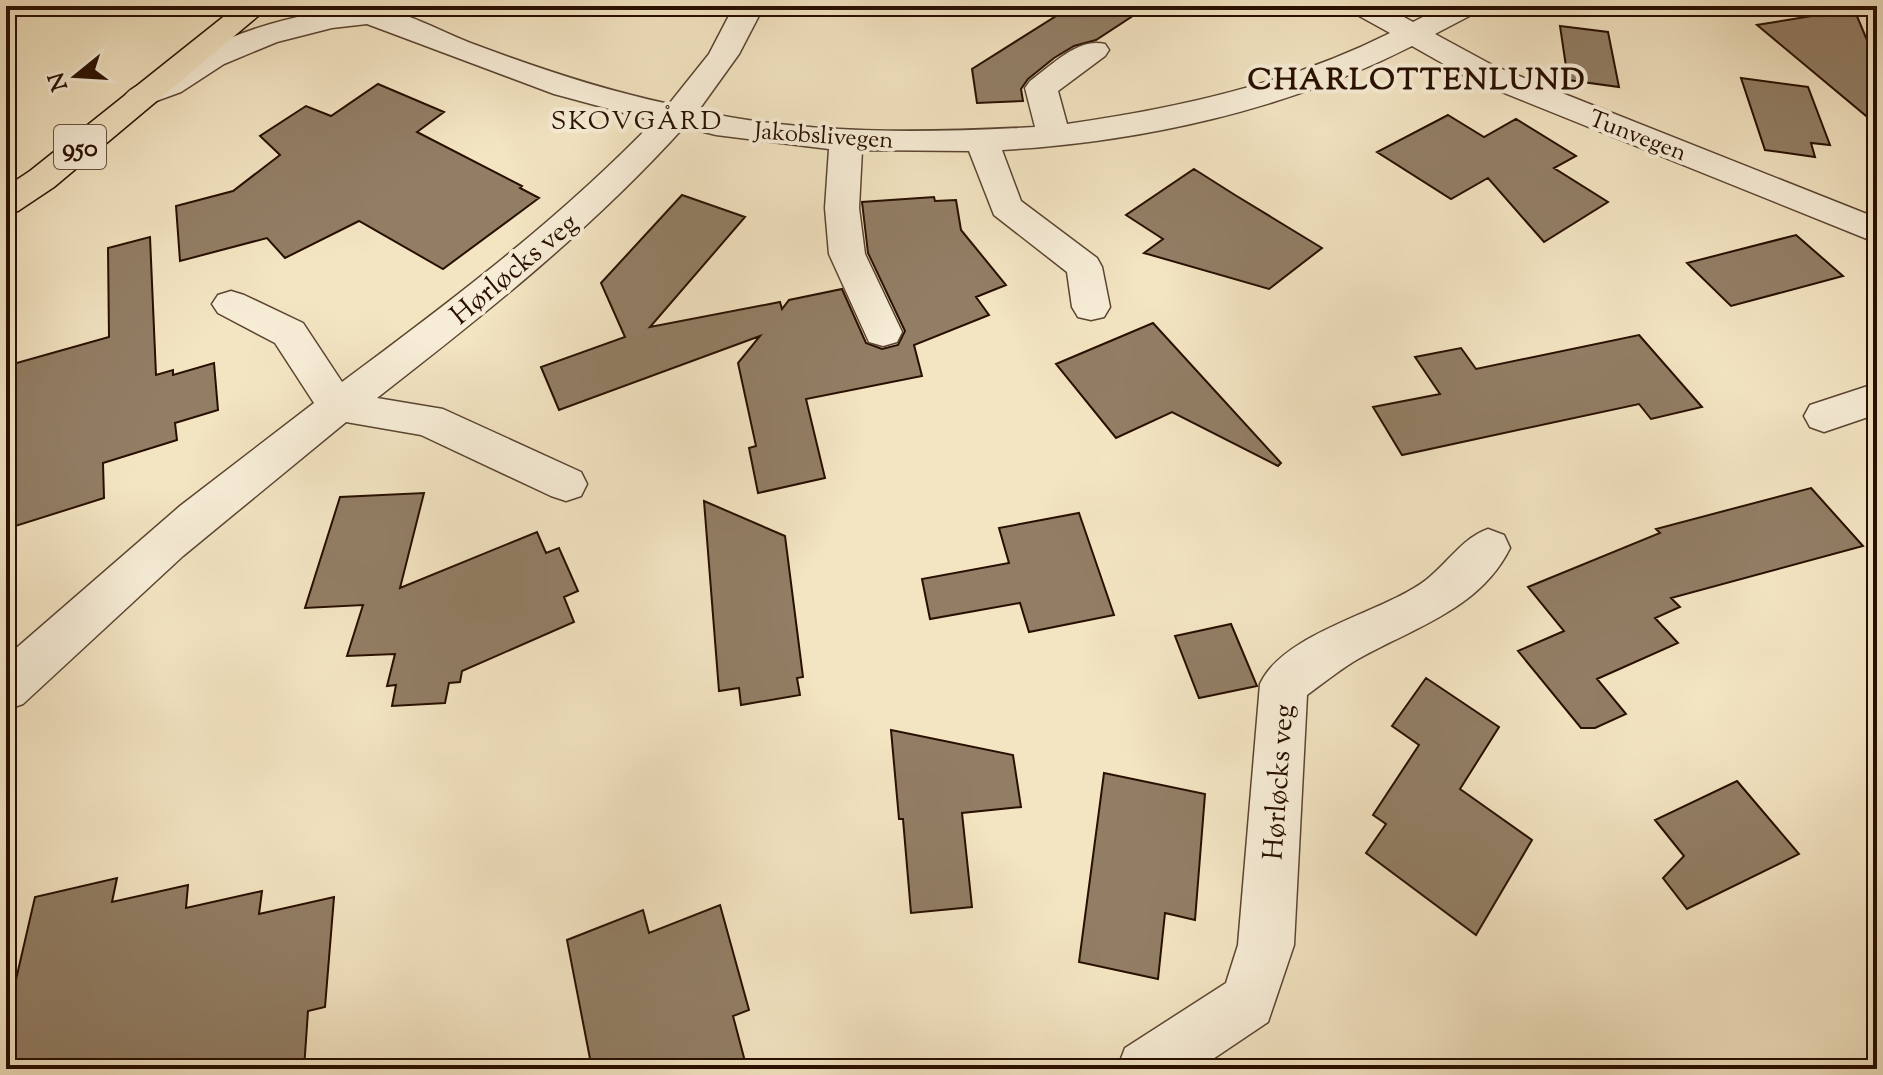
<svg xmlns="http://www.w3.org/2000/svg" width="1883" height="1075" viewBox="0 0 1883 1075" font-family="'Sorts Mill Goudy',serif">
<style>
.building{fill:#927e65;stroke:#280f01;stroke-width:2}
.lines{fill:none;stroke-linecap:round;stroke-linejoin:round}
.minor-casing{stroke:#5b4431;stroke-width:3}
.major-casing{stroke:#280f01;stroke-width:3}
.minor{fill:#f7edd7;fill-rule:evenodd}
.major{fill:#f3e4c2;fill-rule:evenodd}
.labels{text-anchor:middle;stroke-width:8;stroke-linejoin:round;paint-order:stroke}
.far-street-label{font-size:24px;fill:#280f01;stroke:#f7edd7}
.far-neighbourhood-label{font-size:26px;letter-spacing:2px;fill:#280f01;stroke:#f7edd7}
.shield{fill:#f7edd7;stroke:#665241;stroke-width:2}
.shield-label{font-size:26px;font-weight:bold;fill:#280f01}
.street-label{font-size:28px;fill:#280f01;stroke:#f7edd7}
.far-district-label{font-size:30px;font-weight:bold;letter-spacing:2px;fill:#280f01;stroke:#f7edd7}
</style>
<rect width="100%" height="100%" fill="#f3e4c2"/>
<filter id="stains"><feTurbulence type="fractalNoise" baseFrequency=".0025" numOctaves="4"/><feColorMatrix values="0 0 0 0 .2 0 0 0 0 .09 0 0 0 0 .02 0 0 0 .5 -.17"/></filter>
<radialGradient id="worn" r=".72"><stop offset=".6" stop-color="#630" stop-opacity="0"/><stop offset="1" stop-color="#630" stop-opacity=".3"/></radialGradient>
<path class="building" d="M 1072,6 L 1148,6 L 1096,40 L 1074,46 L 1054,58 L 1028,79 L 1021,89 L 1023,101 L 977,103 L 972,69 Z
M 1854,9 L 1877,64 L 1877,125 L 1757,25 Z
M 1560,26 L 1608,32 L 1619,87 L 1568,80 Z
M 1741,78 L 1808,87 L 1830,145 L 1811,143 L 1815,157 L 1765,150 Z
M 378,84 L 444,112 L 417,132 L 522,186 L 520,188 L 539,198 L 443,269 L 359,221 L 285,258 L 267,238 L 180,261 L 176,206 L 233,191 L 280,155 L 260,136 L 306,106 L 331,116 Z
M 1448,115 L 1484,137 L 1516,119 L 1576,156 L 1554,168 L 1608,202 L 1544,242 L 1488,178 L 1451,199 L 1377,152 Z
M 1194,169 L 1235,195 L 1322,248 L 1269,289 L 1144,253 L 1163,239 L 1126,215 Z
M 682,195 L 745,217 L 650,327 L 780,302 L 782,309 L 789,300 L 842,289 L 866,343 L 882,349 L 898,345 L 905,331 L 868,253 L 862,202 L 934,197 L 935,201 L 956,200 L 961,230 L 1006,285 L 976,297 L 989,315 L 914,345 L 922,376 L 806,399 L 825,478 L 758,493 L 749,448 L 756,446 L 738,363 L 760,336 L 559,410 L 541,367 L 625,337 L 601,283 Z
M 1796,235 L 1843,276 L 1731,306 L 1687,263 Z
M 150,237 L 156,375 L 173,370 L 173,375 L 214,363 L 218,410 L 175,423 L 177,440 L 103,463 L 104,498 L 6,529 L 6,366 L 109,337 L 108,248 Z
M 1153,323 L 1281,463 L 1278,466 L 1172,412 L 1116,438 L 1056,364 Z
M 1639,335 L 1702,407 L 1651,419 L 1639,404 L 1402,455 L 1373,407 L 1440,394 L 1415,357 L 1461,348 L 1476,369 Z
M 1811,488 L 1863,546 L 1671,598 L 1680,607 L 1655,618 L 1678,643 L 1597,679 L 1626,714 L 1595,728 L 1581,728 L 1518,651 L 1564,631 L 1528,587 L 1660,533 L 1656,529 Z
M 424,493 L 400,588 L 537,532 L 546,553 L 559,548 L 578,591 L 564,597 L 574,622 L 462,671 L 460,682 L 449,683 L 445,703 L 392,706 L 396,685 L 387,686 L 395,654 L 347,656 L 363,605 L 305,608 L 340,497 Z
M 704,501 L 785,536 L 803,677 L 797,678 L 800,695 L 741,705 L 739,688 L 719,691 Z
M 1079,513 L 1114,615 L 1029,632 L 1020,603 L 930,619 L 922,579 L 1009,563 L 999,528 Z
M 1231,624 L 1257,686 L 1199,698 L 1175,636 Z
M 1426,678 L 1499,727 L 1460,789 L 1532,840 L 1476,935 L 1366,853 L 1386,824 L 1373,815 L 1419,745 L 1392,726 Z
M 891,730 L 1013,755 L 1021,807 L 962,813 L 972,907 L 911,913 L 903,819 L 899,819 Z
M 1104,773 L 1205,794 L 1195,920 L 1165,913 L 1158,979 L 1079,962 Z
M 1737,781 L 1799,854 L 1687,909 L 1663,878 L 1684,856 L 1655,820 Z
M 117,878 L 112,902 L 188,885 L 186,908 L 262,891 L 259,914 L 334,897 L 325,1007 L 308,1011 L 304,1069 L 6,1069 L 6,1023 L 35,897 Z
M 720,905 L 749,1010 L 733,1016 L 747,1069 L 592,1069 L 567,940 L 643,910 L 649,933 Z"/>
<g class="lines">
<defs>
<path id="minor" d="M 367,6 C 405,10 441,32 476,45 C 540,69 603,90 669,104 L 709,54 L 734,6 L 764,6 L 739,54 L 698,111 C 809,135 923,133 1035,127 L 1025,88 L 1030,81 C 1051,66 1078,37 1105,44 L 1109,50 L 1105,56 L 1058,91 L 1067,124 C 1178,108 1288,84 1390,33 L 1352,12 L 1347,6 L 1384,6 L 1413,22 L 1444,6 L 1482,6 L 1477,12 L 1435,34 L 1494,66 L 1877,218 L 1877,243 L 1472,80 L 1412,46 C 1287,110 1141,142 1002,150 L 1021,201 L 1097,258 L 1102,267 L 1110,307 L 1104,317 L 1091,320 L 1078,317 L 1072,307 L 1067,272 L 994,215 L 969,151 L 862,150 L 859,208 L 865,254 L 902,332 L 897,342 L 883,346 L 869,342 L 829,254 L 825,208 L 829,149 L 716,135 L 684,127 C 592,229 485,314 377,398 L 443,409 L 581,472 L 587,484 L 581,496 L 566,501 L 551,496 L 421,435 L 346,422 L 183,556 L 23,704 L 6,710 L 6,657 L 180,506 L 314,403 L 275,343 L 218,313 L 212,304 L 218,295 L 231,291 L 244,295 L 303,323 L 342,382 C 451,301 560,219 654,121 L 554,94 L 367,24 L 332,28 L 277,42 L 224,64 L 181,92 L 140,107 L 129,104 L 124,97 C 133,83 153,82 168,74 C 181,68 191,56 204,50 C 252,25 313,11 367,6 Z
M 1877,383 L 1877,414 L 1824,432 L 1810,427 L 1804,416 L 1810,405 Z
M 1488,529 L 1504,535 L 1510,548 C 1479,611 1409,629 1353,662 C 1337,672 1322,684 1307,695 L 1294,945 L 1268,1022 L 1198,1069 L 1117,1069 L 1125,1048 L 1226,983 L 1238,945 L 1260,684 C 1284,632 1383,613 1426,580 C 1448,563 1461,539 1488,529 Z"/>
<path id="major" d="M 237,6 L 270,6 L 54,187 L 18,211 L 6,214 L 6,187 L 30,171 Z"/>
</defs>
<use href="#minor" class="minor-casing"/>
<use href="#major" class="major-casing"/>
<use href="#minor" class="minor"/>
<use href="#major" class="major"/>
</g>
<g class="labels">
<g class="far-street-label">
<text transform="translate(824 135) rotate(4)" y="8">Jakobslivegen</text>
<text transform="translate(1638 135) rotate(21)" y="8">Tunvegen</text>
</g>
<g class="far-neighbourhood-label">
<text x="637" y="129">SKOVGÅRD</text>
</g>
<rect class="shield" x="54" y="125" width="52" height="44" rx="6"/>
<g class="shield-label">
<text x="80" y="156">950</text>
</g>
<g class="street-label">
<text transform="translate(513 268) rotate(-40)" y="10">Hørløcks veg</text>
<text transform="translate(1277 782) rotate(-86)" y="10">Hørløcks veg</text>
</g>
<g class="far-district-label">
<text x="1417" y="89">CHARLOTTENLUND</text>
</g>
</g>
<rect width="1883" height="1075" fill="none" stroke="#f3e4c2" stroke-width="32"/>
<rect x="8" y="8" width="1867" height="1059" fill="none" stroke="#280f01" stroke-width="4"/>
<rect x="16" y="16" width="1851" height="1043" fill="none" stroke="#280f01" stroke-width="2"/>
<g transform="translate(76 76) rotate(252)" stroke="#f7edd7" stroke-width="6" paint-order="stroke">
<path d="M0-6L14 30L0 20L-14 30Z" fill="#280f01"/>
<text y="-12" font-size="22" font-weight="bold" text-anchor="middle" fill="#280f01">N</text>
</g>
<rect width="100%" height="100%" filter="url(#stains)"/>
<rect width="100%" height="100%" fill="url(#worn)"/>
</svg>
